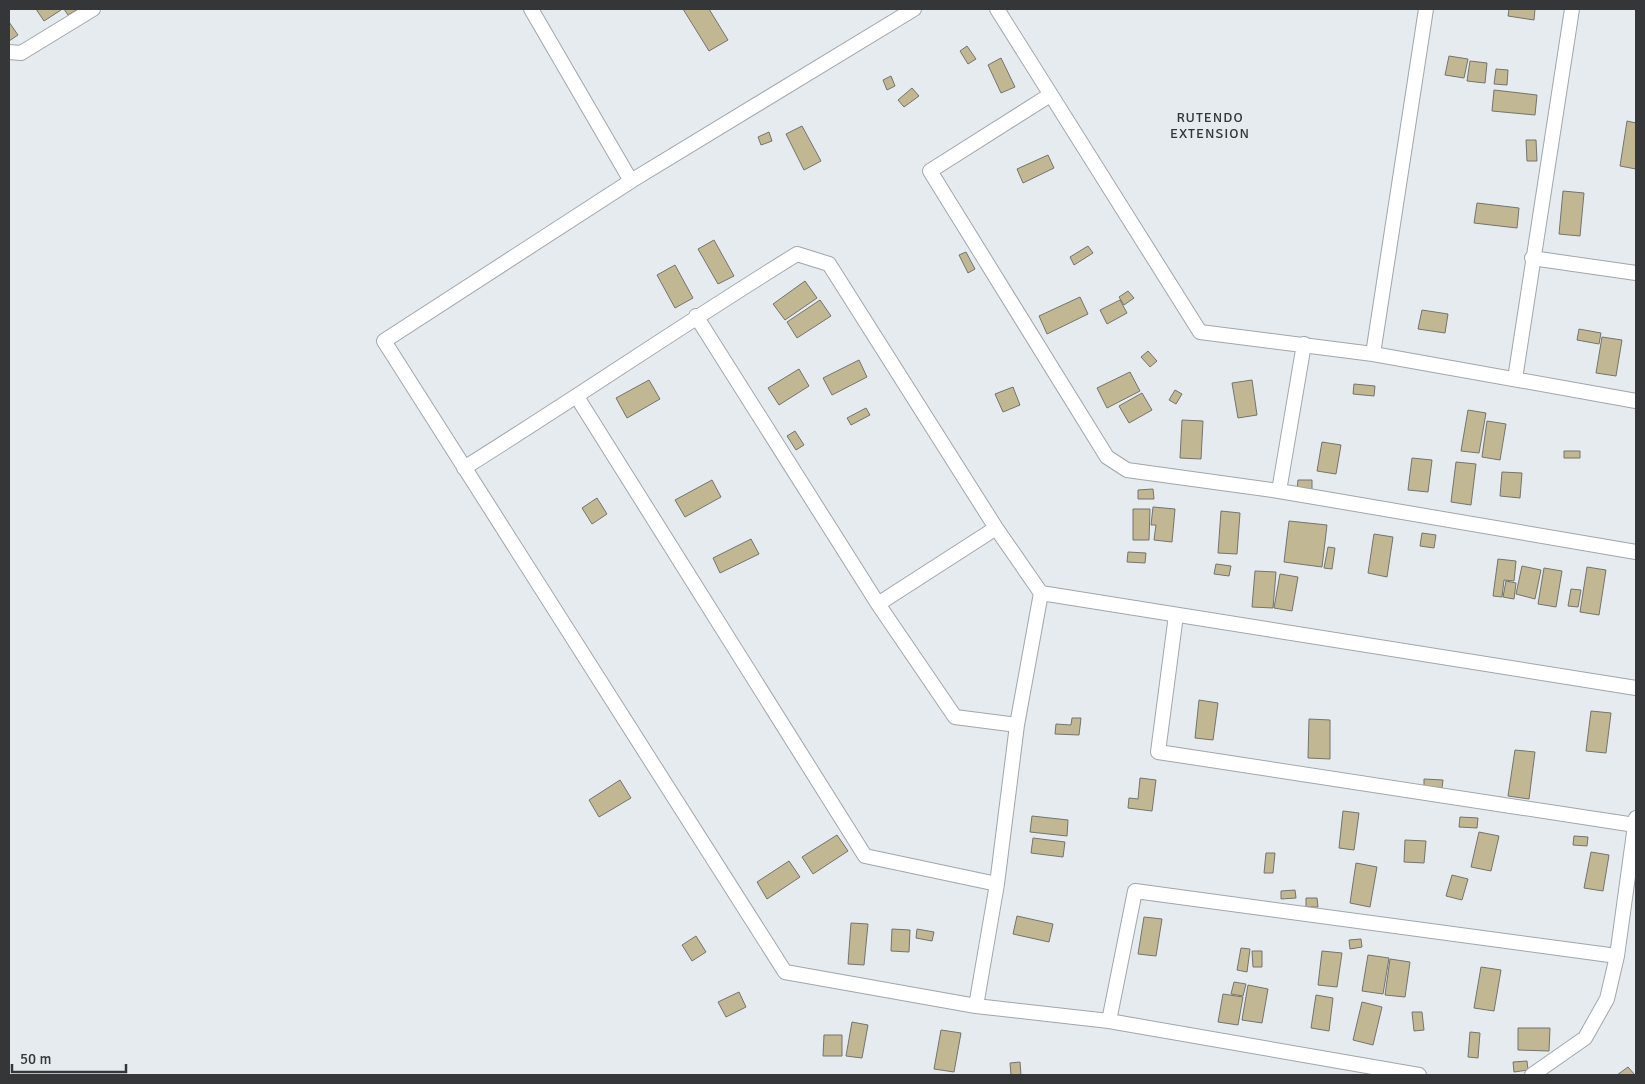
<svg xmlns="http://www.w3.org/2000/svg" width="1645" height="1084" viewBox="0 0 1645 1084" font-family="Signika,sans-serif">
<style>
.building{fill:#c1b893;stroke:#74736e}
.lines{fill:none;stroke-linecap:round;stroke-linejoin:round}
.street-casing{stroke:#a1a6aa;stroke-width:16}
.street{stroke:#fff;stroke-width:14}
.labels{text-anchor:middle;stroke-width:4;stroke-linejoin:round;paint-order:stroke}
.neighbourhood-label{font-size:14px;letter-spacing:1px;fill:#343638;stroke:#e5ebee}
</style>
<rect width="100%" height="100%" fill="#e5ebee"/>
<path class="building" d="M 36,9 L 60,9 L 61,10 L 44,21 Z
M 64,9 L 78,9 L 68,15 Z
M 683,9 L 709,9 L 728,40 L 709,51 Z
M 1509,9 L 1535,9 L 1534,20 L 1508,16 Z
M 9,22 L 18,35 L 9,41 Z
M 967,46 L 976,59 L 968,64 L 960,51 Z
M 1449,56 L 1468,59 L 1464,78 L 1445,75 Z
M 1001,58 L 1015,87 L 1001,93 L 988,65 Z
M 1470,61 L 1487,63 L 1485,83 L 1467,81 Z
M 1496,69 L 1508,70 L 1507,85 L 1494,84 Z
M 891,76 L 895,86 L 887,90 L 883,80 Z
M 912,88 L 919,96 L 904,107 L 898,100 Z
M 1494,90 L 1537,95 L 1535,115 L 1492,111 Z
M 1627,121 L 1636,123 L 1636,169 L 1620,166 Z
M 802,126 L 821,161 L 804,170 L 786,134 Z
M 769,132 L 772,141 L 761,145 L 758,137 Z
M 1526,140 L 1536,140 L 1537,161 L 1527,161 Z
M 1048,155 L 1054,168 L 1023,183 L 1017,169 Z
M 1563,191 L 1584,193 L 1580,236 L 1559,234 Z
M 1477,203 L 1519,208 L 1517,228 L 1474,223 Z
M 714,240 L 734,276 L 718,284 L 698,249 Z
M 1088,246 L 1093,253 L 1074,265 L 1070,257 Z
M 966,252 L 975,269 L 968,273 L 959,255 Z
M 675,265 L 693,298 L 675,308 L 657,275 Z
M 805,281 L 817,298 L 785,320 L 773,304 Z
M 1128,291 L 1134,298 L 1124,305 L 1119,297 Z
M 1080,297 L 1088,314 L 1047,334 L 1039,316 Z
M 820,300 L 831,316 L 797,338 L 787,322 Z
M 1120,300 L 1127,313 L 1107,324 L 1100,310 Z
M 1422,310 L 1448,314 L 1445,333 L 1418,329 Z
M 1579,329 L 1601,333 L 1599,344 L 1577,340 Z
M 1602,337 L 1622,340 L 1616,376 L 1596,373 Z
M 1148,351 L 1157,361 L 1150,367 L 1141,357 Z
M 859,360 L 867,377 L 832,395 L 823,378 Z
M 799,369 L 809,386 L 779,405 L 768,388 Z
M 1130,372 L 1140,391 L 1107,408 L 1097,388 Z
M 649,380 L 660,399 L 627,418 L 616,398 Z
M 1252,380 L 1257,415 L 1238,418 L 1232,383 Z
M 1354,384 L 1375,386 L 1374,396 L 1353,394 Z
M 1013,387 L 1020,405 L 1003,412 L 995,394 Z
M 1175,390 L 1182,394 L 1176,404 L 1169,400 Z
M 1142,393 L 1152,410 L 1129,423 L 1119,406 Z
M 866,408 L 870,415 L 851,425 L 847,418 Z
M 1468,410 L 1486,413 L 1479,453 L 1461,451 Z
M 1182,420 L 1203,421 L 1201,459 L 1180,458 Z
M 1487,421 L 1506,424 L 1500,460 L 1482,457 Z
M 795,431 L 804,445 L 796,450 L 787,436 Z
M 1322,442 L 1341,445 L 1336,474 L 1317,471 Z
M 1564,451 L 1580,451 L 1580,458 L 1564,458 Z
M 1412,458 L 1432,460 L 1428,492 L 1408,490 Z
M 1456,462 L 1476,464 L 1471,505 L 1451,502 Z
M 1502,472 L 1522,473 L 1520,498 L 1500,496 Z
M 712,480 L 721,497 L 685,517 L 675,500 Z
M 1298,480 L 1312,480 L 1312,490 L 1297,490 Z
M 1153,489 L 1154,499 L 1138,499 L 1138,490 Z
M 597,498 L 607,514 L 592,524 L 582,508 Z
M 1153,507 L 1175,509 L 1172,542 L 1154,540 L 1156,525 L 1151,525 Z
M 1133,509 L 1150,509 L 1149,540 L 1133,540 Z
M 1221,511 L 1240,513 L 1237,554 L 1218,553 Z
M 1289,521 L 1327,525 L 1322,567 L 1284,562 Z
M 1422,533 L 1436,535 L 1434,548 L 1420,546 Z
M 1374,534 L 1393,537 L 1387,577 L 1368,573 Z
M 751,539 L 759,554 L 720,573 L 713,558 Z
M 1328,547 L 1335,548 L 1332,569 L 1324,568 Z
M 1128,552 L 1146,553 L 1145,563 L 1127,562 Z
M 1498,559 L 1516,561 L 1514,581 L 1504,580 L 1502,597 L 1493,596 Z
M 1216,564 L 1231,566 L 1229,576 L 1214,574 Z
M 1522,566 L 1541,570 L 1535,599 L 1516,594 Z
M 1587,567 L 1606,570 L 1599,615 L 1580,612 Z
M 1544,568 L 1562,571 L 1556,607 L 1538,604 Z
M 1255,571 L 1276,572 L 1273,608 L 1252,607 Z
M 1280,574 L 1298,577 L 1292,611 L 1274,608 Z
M 1506,581 L 1516,583 L 1514,599 L 1503,597 Z
M 1571,589 L 1581,590 L 1578,607 L 1568,606 Z
M 1199,700 L 1218,703 L 1213,740 L 1195,738 Z
M 1591,711 L 1611,713 L 1606,753 L 1586,751 Z
M 1072,718 L 1081,718 L 1079,735 L 1055,734 L 1056,724 L 1071,725 Z
M 1309,719 L 1330,720 L 1330,759 L 1308,758 Z
M 1515,750 L 1535,752 L 1529,799 L 1508,796 Z
M 1140,778 L 1156,780 L 1152,811 L 1128,808 L 1129,798 L 1138,799 Z
M 1424,779 L 1443,780 L 1442,788 L 1424,787 Z
M 620,780 L 631,798 L 599,817 L 589,800 Z
M 1343,811 L 1359,813 L 1354,850 L 1339,848 Z
M 1032,816 L 1068,820 L 1067,836 L 1030,832 Z
M 1460,817 L 1478,818 L 1477,828 L 1459,827 Z
M 1479,832 L 1499,836 L 1491,871 L 1471,867 Z
M 837,835 L 848,851 L 813,874 L 802,857 Z
M 1574,836 L 1588,837 L 1587,846 L 1573,845 Z
M 1033,838 L 1065,842 L 1063,857 L 1031,853 Z
M 1405,840 L 1426,841 L 1424,863 L 1404,862 Z
M 1591,852 L 1609,855 L 1603,891 L 1584,888 Z
M 1266,853 L 1275,853 L 1273,873 L 1264,873 Z
M 789,861 L 800,877 L 767,899 L 757,882 Z
M 1356,863 L 1377,867 L 1370,907 L 1350,903 Z
M 1452,875 L 1468,879 L 1462,900 L 1446,896 Z
M 1295,890 L 1296,898 L 1281,899 L 1281,891 Z
M 1306,898 L 1317,898 L 1318,907 L 1306,907 Z
M 1017,916 L 1053,924 L 1049,942 L 1013,934 Z
M 1144,917 L 1162,919 L 1156,956 L 1138,954 Z
M 851,923 L 868,924 L 864,965 L 848,964 Z
M 892,929 L 910,930 L 909,952 L 891,951 Z
M 917,929 L 934,932 L 932,941 L 916,938 Z
M 696,936 L 706,952 L 692,961 L 682,945 Z
M 1361,939 L 1362,947 L 1350,949 L 1349,940 Z
M 1241,948 L 1250,949 L 1247,972 L 1237,970 Z
M 1252,951 L 1262,951 L 1262,967 L 1253,967 Z
M 1322,951 L 1342,953 L 1337,987 L 1318,985 Z
M 1368,955 L 1389,958 L 1383,994 L 1362,991 Z
M 1390,959 L 1410,962 L 1405,997 L 1385,995 Z
M 1481,967 L 1501,970 L 1494,1011 L 1474,1008 Z
M 1234,982 L 1246,984 L 1243,996 L 1231,994 Z
M 1248,985 L 1268,989 L 1262,1023 L 1242,1020 Z
M 739,992 L 746,1007 L 726,1017 L 718,1002 Z
M 1223,994 L 1243,997 L 1238,1025 L 1218,1022 Z
M 1316,995 L 1333,998 L 1329,1031 L 1311,1028 Z
M 1362,1002 L 1382,1007 L 1373,1045 L 1353,1040 Z
M 1412,1012 L 1422,1012 L 1424,1030 L 1414,1031 Z
M 852,1022 L 868,1025 L 862,1058 L 846,1056 Z
M 1518,1028 L 1550,1028 L 1549,1051 L 1518,1050 Z
M 941,1030 L 961,1033 L 954,1072 L 934,1069 Z
M 1470,1032 L 1480,1033 L 1478,1058 L 1468,1057 Z
M 824,1035 L 842,1035 L 842,1056 L 823,1056 Z
M 1527,1061 L 1528,1070 L 1514,1072 L 1513,1062 Z
M 1020,1062 L 1021,1075 L 1011,1075 L 1010,1063 Z
M 1628,1067 L 1635,1075 L 1617,1075 Z"/>
<g class="lines">
<defs>
<path id="street" d="M 531,9 L 631,181
M 914,9 L 631,181 L 384,341 L 785,972 L 976,1006 L 1109,1021 L 1419,1075
M 997,9 L 1200,332 L 1373,354 L 1636,401
M 9,52 L 21,53 L 93,9
M 1050,95 L 930,171 L 1107,457 L 1127,470 L 1279,491 L 1636,552
M 1532,258 L 1636,273
M 696,316 L 878,604 L 955,717 L 1017,725
M 1373,354 L 1426,9
M 1515,379 L 1572,9
M 577,397 L 865,856 L 997,884
M 464,468 C 576,398 685,323 797,254 L 829,264 L 996,528 L 1041,593 L 1636,688
M 1279,491 L 1304,344
M 878,604 L 996,528
M 1176,615 L 1158,752 L 1635,825
M 976,1006 L 997,884 L 1017,725 L 1041,593
M 1109,1021 L 1135,891 L 1617,956
M 1532,1075 L 1585,1038 L 1607,999 L 1617,956 L 1636,818"/>
</defs>
<use href="#street" class="street-casing"/>
<use href="#street" class="street"/>
</g>
<g class="labels">
<g class="neighbourhood-label">
<text x="1210" y="122">RUTENDO<tspan x="1210" dy="16">EXTENSION</tspan></text>
</g>
</g>
<rect width="1645" height="1084" fill="none" stroke="#343638" stroke-width="20"/>
<path d="M12 1064v8h114v-8" fill="none" stroke="#343638" stroke-width="2.5"/>
<text x="20" y="1064" font-size="15" fill="#343638" stroke="#e5ebee" stroke-width="4" paint-order="stroke">50 m</text>
</svg>
